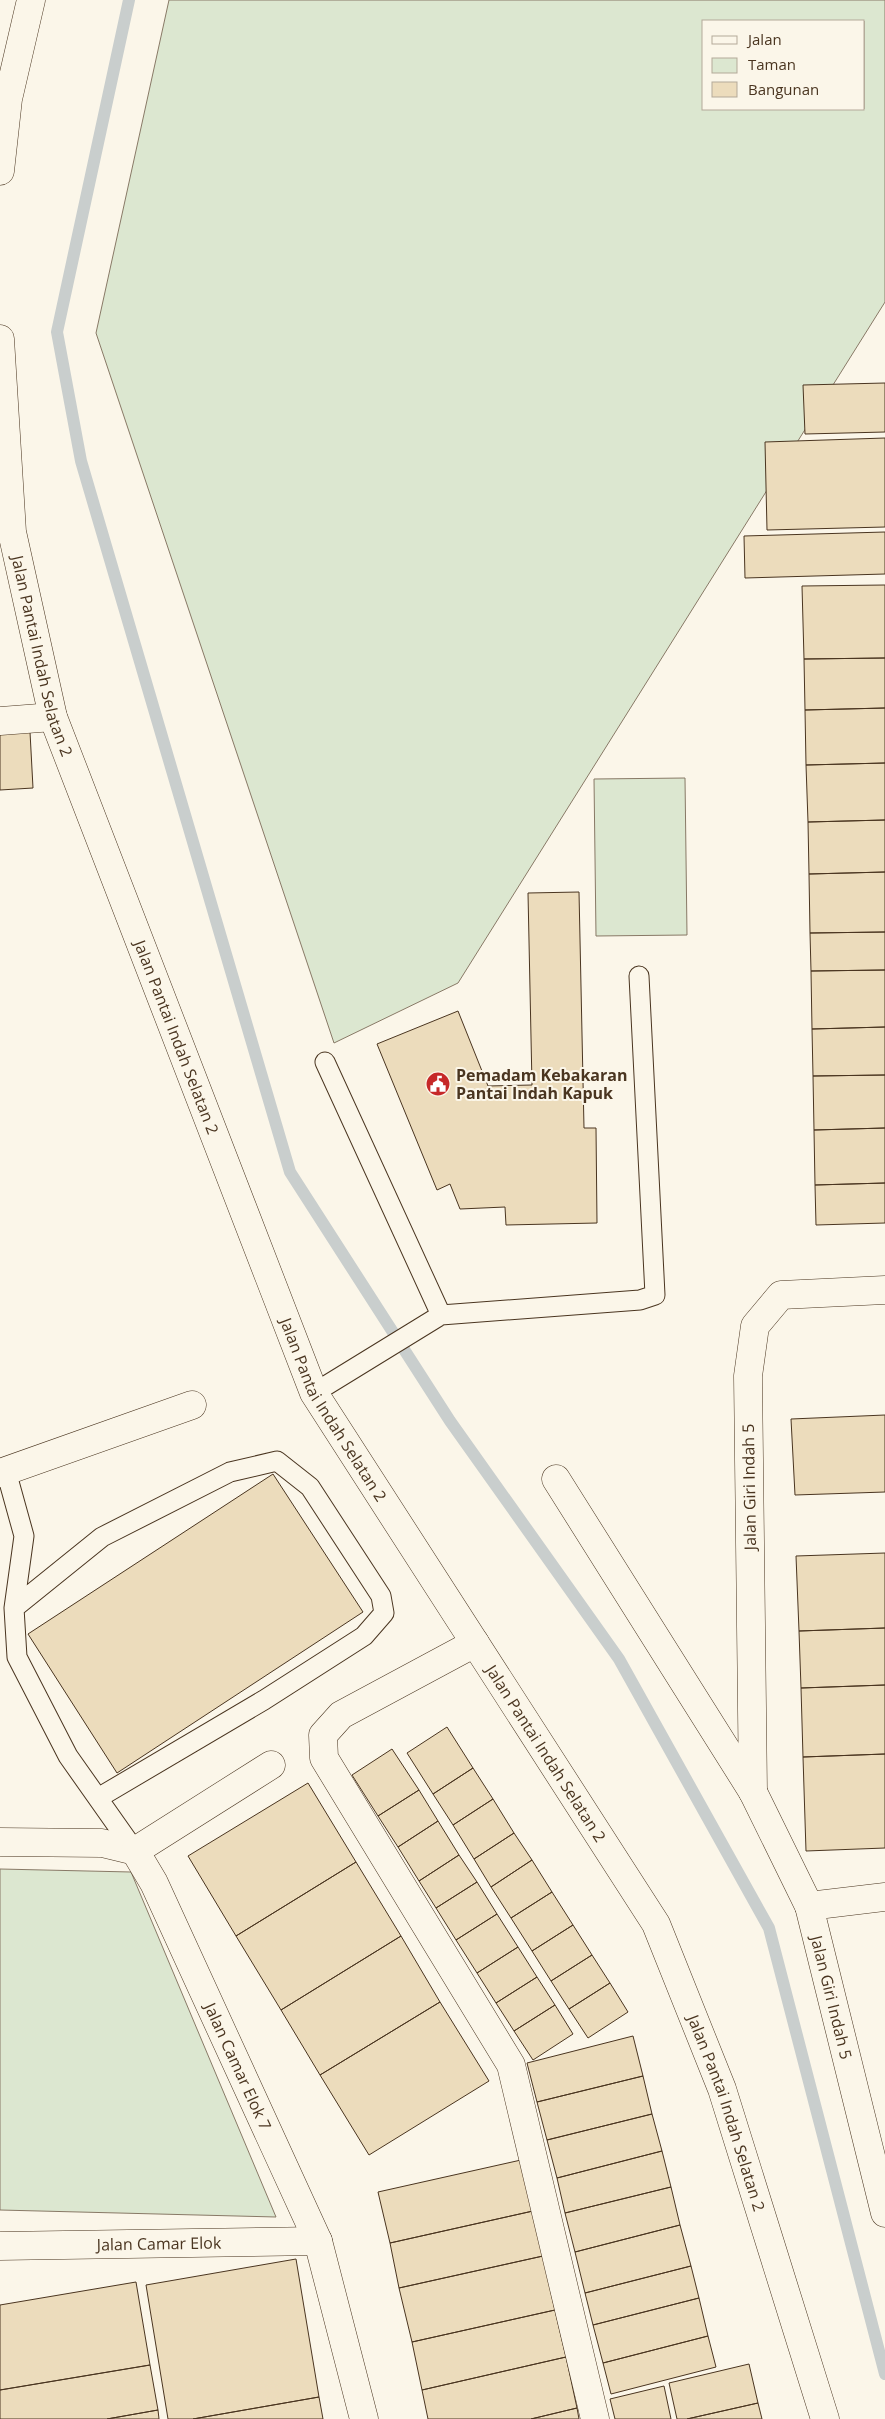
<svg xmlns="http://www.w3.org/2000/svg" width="885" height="2419" viewBox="0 0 885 2419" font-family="'Open Sans',sans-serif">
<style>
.green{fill:#dce7d0;stroke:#887966;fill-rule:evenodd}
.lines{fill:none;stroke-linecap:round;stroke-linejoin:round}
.stream{stroke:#c9cecd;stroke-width:12}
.building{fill:#ecdcbc;stroke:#4a3520}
.lane-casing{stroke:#4a3520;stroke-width:21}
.street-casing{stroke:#4a3520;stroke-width:29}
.lane{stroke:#fbf6e9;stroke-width:19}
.street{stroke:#fbf6e9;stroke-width:28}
.labels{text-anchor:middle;stroke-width:4;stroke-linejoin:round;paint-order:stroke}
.street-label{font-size:16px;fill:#4a3520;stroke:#fbf6e9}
.poi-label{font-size:16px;font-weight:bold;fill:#4a3520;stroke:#fbf6e9;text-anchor:start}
</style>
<rect width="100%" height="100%" fill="#fbf6e9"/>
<path class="green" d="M 169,0 L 885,0 L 885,302 L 458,983 L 334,1043 L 96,333 ZM 704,21 L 864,21 L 864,109 L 704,109 Z
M 685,778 L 687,935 L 596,936 L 594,779 Z
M 0,1869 L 131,1872 L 276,2217 L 0,2210 Z"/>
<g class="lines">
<path class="stream" d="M 129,0 L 57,332 L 81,461 L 290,1172 L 450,1421 L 619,1659 L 769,1928 L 885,2374"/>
</g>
<path class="building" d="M 885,383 L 885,432 L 805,434 L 803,385 Z
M 885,438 L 885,527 L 767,530 L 765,442 Z
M 885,532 L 885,574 L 745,578 L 744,536 Z
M 885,585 L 885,658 L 804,659 L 802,586 Z
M 885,658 L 885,708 L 805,710 L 804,659 Z
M 885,708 L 885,763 L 806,765 L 805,710 Z
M 30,732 L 33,788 L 0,790 L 0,733 Z
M 885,763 L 885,820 L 808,822 L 806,765 Z
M 885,820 L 885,872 L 809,874 L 808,822 Z
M 885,872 L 885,932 L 810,933 L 809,874 Z
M 579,892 L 584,1128 L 596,1128 L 597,1223 L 506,1225 L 505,1207 L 460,1209 L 450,1184 L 437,1190 L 377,1044 L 458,1011 L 488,1086 L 532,1085 L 528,893 Z
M 885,932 L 885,970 L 811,971 L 810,933 Z
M 885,970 L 885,1027 L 812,1029 L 811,971 Z
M 885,1027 L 885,1075 L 813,1076 L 812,1029 Z
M 885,1075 L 885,1128 L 814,1130 L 813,1076 Z
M 885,1128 L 885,1183 L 815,1185 L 814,1130 Z
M 885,1183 L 885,1223 L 816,1225 L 815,1185 Z
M 885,1415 L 885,1492 L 795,1495 L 791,1419 Z
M 273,1474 L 363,1612 L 117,1773 L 28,1634 Z
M 885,1553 L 885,1628 L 799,1631 L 796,1556 Z
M 885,1628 L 885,1685 L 801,1688 L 799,1631 Z
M 885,1685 L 885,1754 L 803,1757 L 801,1688 Z
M 447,1727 L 473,1768 L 433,1794 L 407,1753 Z
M 392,1749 L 419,1790 L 378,1816 L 352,1775 Z
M 885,1754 L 885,1848 L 806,1851 L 803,1757 Z
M 473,1768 L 493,1799 L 453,1825 L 433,1794 Z
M 308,1783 L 356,1862 L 236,1936 L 188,1856 Z
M 419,1790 L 438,1821 L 398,1847 L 378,1816 Z
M 493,1799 L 514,1833 L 474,1859 L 453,1825 Z
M 438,1821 L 459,1855 L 419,1881 L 398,1847 Z
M 514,1833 L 532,1860 L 491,1887 L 474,1859 Z
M 459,1855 L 477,1882 L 436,1908 L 419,1881 Z
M 532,1860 L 552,1892 L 511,1918 L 491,1887 Z
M 356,1862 L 401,1936 L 281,2010 L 236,1936 Z
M 477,1882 L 497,1914 L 456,1940 L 436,1908 Z
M 552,1892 L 573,1925 L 532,1951 L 511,1918 Z
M 497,1914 L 518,1947 L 477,1973 L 456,1940 Z
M 573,1925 L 592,1955 L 551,1981 L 532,1951 Z
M 401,1936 L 440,2002 L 320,2075 L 281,2010 Z
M 518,1947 L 537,1977 L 496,2003 L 477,1973 Z
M 592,1955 L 610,1983 L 569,2009 L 551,1981 Z
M 537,1977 L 555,2005 L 514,2031 L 496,2003 Z
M 610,1983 L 628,2012 L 588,2038 L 569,2009 Z
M 440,2002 L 489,2081 L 369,2155 L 320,2075 Z
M 555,2005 L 573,2034 L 533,2060 L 514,2031 Z
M 633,2036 L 643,2076 L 537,2102 L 527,2063 Z
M 643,2076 L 652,2114 L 547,2140 L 537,2102 Z
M 652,2114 L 662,2151 L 557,2178 L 547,2140 Z
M 662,2151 L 671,2187 L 565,2213 L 557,2178 Z
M 521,2160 L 533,2211 L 390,2243 L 378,2192 Z
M 671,2187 L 680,2225 L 575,2252 L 565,2213 Z
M 533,2211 L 543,2256 L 399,2288 L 390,2243 Z
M 680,2225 L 691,2266 L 585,2293 L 575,2252 Z
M 543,2256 L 555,2310 L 412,2342 L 399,2288 Z
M 296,2259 L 319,2397 L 193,2419 L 168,2419 L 146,2285 Z
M 691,2266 L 699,2298 L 593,2325 L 585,2293 Z
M 136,2282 L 150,2365 L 0,2390 L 0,2305 Z
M 699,2298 L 708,2336 L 603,2363 L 593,2325 Z
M 555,2310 L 566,2357 L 422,2390 L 412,2342 Z
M 708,2336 L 716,2367 L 611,2394 L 603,2363 Z
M 566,2357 L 577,2408 L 531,2419 L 428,2419 L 422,2390 Z
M 749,2364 L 758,2403 L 687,2419 L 677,2419 L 669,2383 Z
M 150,2365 L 158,2410 L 107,2419 L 0,2419 L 0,2390 Z
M 664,2386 L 671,2419 L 615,2419 L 610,2399 Z
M 319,2397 L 323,2419 L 193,2419 Z
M 758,2403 L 762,2419 L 687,2419 Z
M 577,2408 L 579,2419 L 531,2419 Z
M 158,2410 L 159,2419 L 107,2419 Z"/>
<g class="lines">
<defs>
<path id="lane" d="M 325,1062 L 441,1315
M 314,1393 L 441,1315 L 640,1300 L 655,1295 L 639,976
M 6,1471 L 24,1536 L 14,1608 L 17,1657 L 68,1756 L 135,1851
M 14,1608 L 102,1537 L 230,1472 L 277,1461 L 310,1487 L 381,1596 L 384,1613 L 364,1636 L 264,1700 L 98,1798"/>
<g id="street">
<path d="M 0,171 L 8,99 L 31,0"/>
<path id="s1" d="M 0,339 L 12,532 L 53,717 L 314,1393 L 656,1924 L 722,2089 L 825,2419"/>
<path d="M 0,721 L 53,717"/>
<path d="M 0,1473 L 192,1405"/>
<path id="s2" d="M 556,1479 L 753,1792 L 809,1906 L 885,2213"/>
<path d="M 475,1643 L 341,1715 L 323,1735 L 324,1758 L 511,2065 L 595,2419"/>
<path d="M 753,1792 L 748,1376 L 755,1326 L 781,1295 L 885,1290"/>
<path id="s3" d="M 0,1842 L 102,1843 L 135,1851 L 154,1883 L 318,2241 L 364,2419"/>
<path d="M 135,1851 L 271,1765"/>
<path d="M 809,1906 L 885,1897"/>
<path id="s4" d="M 0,2246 L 318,2241"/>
</g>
</defs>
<use href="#lane" class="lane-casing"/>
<use href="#street" class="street-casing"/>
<use href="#lane" class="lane"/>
<use href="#street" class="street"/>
</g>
<defs>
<symbol id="civic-disc" viewBox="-11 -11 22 22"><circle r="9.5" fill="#c62828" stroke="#fbf6e9"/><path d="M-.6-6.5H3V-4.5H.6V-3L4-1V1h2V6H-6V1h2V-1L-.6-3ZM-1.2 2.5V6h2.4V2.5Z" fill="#fff"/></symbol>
</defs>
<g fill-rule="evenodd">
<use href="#civic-disc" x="424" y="1070" width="28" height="28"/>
</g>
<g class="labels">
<g class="street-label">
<text dy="6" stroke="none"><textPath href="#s1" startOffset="321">Jalan Pantai Indah Selatan 2</textPath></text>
<text dy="6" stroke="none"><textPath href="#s1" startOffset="726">Jalan Pantai Indah Selatan 2</textPath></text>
<text dy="6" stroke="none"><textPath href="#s1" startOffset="1131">Jalan Pantai Indah Selatan 2</textPath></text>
<text transform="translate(749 1487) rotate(-91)" y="6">Jalan Giri Indah 5</text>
<text dy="6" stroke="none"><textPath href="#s1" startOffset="1536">Jalan Pantai Indah Selatan 2</textPath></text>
<text dy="6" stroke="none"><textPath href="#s2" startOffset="591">Jalan Giri Indah 5</textPath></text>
<text dy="6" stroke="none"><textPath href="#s3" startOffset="375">Jalan Camar Elok 7</textPath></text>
<text dy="6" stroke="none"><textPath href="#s1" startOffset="1941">Jalan Pantai Indah Selatan 2</textPath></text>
<text dy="6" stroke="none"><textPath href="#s4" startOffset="159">Jalan Camar Elok</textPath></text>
</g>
<g class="poi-label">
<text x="456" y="1081">Pemadam Kebakaran<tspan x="456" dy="18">Pantai Indah Kapuk</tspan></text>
</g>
</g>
<rect x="702" y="20" width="162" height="90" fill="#fbf6e9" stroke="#b4a999"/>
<rect x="712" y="36" width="25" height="8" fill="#fbf6e9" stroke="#b4a999"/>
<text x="748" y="45" font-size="15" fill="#4a3520">Jalan</text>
<rect x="712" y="58" width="25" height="15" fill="#dce7d0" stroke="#b4a999"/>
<text x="748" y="70" font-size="15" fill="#4a3520">Taman</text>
<rect x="712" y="82" width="25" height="15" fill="#ecdcbc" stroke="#b4a999"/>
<text x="748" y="95" font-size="15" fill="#4a3520">Bangunan</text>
</svg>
